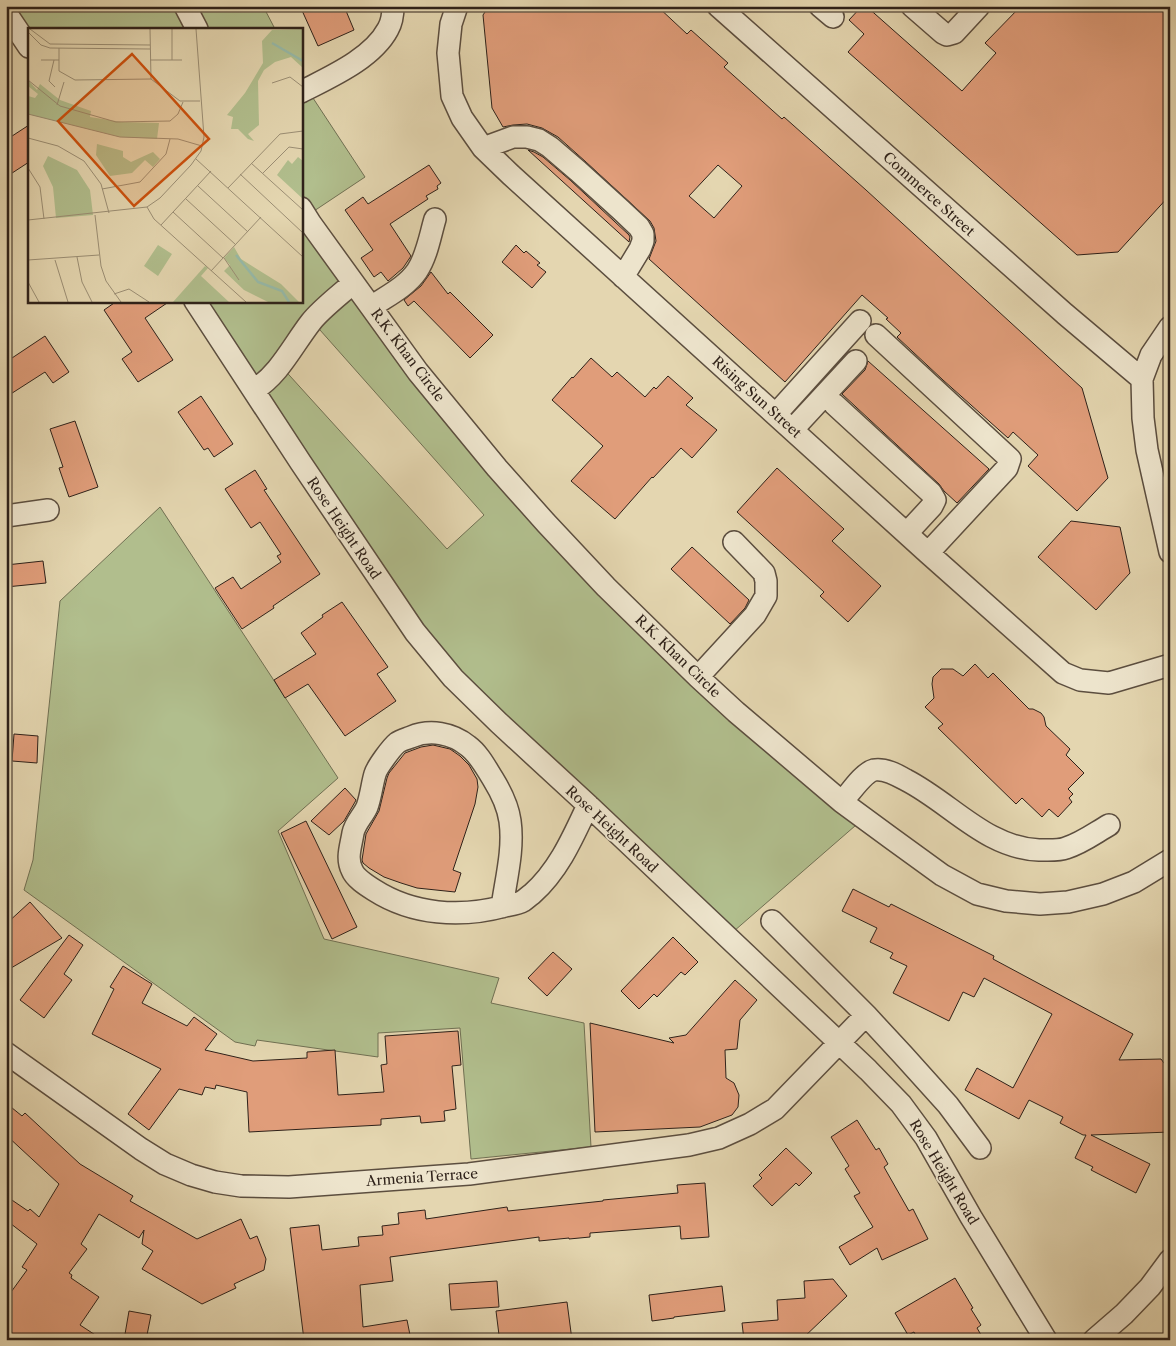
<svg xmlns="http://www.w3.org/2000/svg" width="1176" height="1346" viewBox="0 0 1176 1346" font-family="'Libre Caslon Text',serif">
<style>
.green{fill:#b1be8d;stroke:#707053;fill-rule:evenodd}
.building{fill:#e09d7a;stroke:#2e2119;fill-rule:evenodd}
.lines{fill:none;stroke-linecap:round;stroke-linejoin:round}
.minor-casing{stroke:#5c4e3f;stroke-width:24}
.minor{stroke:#ede4cc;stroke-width:21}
.labels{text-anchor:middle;stroke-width:4;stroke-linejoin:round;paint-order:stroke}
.street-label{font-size:14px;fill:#2e2119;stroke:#ede4cc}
.inset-river{fill:none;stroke:#96b9a8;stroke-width:2.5}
.inset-road{fill:none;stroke:#9b8e74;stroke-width:1}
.view{fill:#cc510e;fill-opacity:0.15;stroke:#cc510e;stroke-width:2.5}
.inset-edge{fill:none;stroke:#2e2119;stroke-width:2.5}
</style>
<rect width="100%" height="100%" fill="#e4d6b0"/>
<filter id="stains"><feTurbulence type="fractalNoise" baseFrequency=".004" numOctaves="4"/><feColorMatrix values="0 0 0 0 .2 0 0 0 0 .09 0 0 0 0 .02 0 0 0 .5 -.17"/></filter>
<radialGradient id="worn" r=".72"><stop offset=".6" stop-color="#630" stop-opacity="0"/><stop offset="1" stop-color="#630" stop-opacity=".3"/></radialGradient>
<path class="green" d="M 6,6 L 263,6 L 275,29 L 29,29 Z
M 301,77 L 311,95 L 365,177 L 308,215 L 550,525 L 863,819 L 726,938 L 452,679 L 195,301 L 301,301 ZM 312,321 L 484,515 L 447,549 L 280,365 Z
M 160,507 L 338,778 L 278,831 L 324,939 L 499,978 L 491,1003 L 584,1023 L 591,1147 L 471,1159 L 460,1028 L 378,1033 L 378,1057 L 257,1040 L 255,1046 L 235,1042 L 24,890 L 33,860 L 60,601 Z"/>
<path class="building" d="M 300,6 L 344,6 L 354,30 L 318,46 Z
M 489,6 L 657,6 L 687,34 L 691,30 L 728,63 L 724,67 L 782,119 L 784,117 L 866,190 L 1082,388 L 1108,478 L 1077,511 L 1028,466 L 1038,455 L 1013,432 L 1008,438 L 943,380 L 897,337 L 901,333 L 886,319 L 888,318 L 862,295 L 785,382 L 649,259 L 656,241 L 654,228 L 650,221 L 586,162 L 558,137 L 542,128 L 527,124 L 513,125 L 503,127 L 492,108 L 483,15 ZM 718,165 L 742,186 L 714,218 L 689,196 Z
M 862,6 L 866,6 L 962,91 L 996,53 L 985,43 L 1021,6 L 1170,6 L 1170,195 L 1118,252 L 1077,255 L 848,52 L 864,34 L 849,20 Z
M 29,125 L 29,162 L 6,177 L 6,140 Z
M 528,150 L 534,152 L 543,157 L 570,180 L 629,235 L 630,237 L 629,242 Z
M 429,165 L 441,183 L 437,186 L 438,189 L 426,196 L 428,199 L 390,224 L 411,256 L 403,268 L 388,281 L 381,272 L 374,277 L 361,258 L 373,250 L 345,210 L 363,197 L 368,204 Z
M 516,245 L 524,253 L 526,251 L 540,263 L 537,265 L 546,272 L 532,288 L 502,262 Z
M 431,272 L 448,294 L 450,292 L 493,335 L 470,358 L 414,301 L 408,306 L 404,300 L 421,286 Z
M 117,301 L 170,301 L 145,318 L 173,360 L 138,382 L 122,359 L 132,352 L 104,310 Z
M 45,336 L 69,372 L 53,383 L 45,372 L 6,397 L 6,362 Z
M 591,358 L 612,377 L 617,372 L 645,397 L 654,387 L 656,389 L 668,376 L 693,398 L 686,405 L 717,430 L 692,458 L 681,448 L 653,478 L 652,477 L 615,519 L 571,481 L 603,446 L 552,400 L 572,377 L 573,378 Z
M 868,361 L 989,469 L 957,503 L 944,491 L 939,484 L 842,394 L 865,370 Z
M 201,396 L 233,444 L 214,457 L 208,448 L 204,450 L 178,412 Z
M 75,421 L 98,487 L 69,497 L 59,468 L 63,467 L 50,429 Z
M 777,468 L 844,529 L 832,541 L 881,586 L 848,622 L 820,596 L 824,592 L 737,512 Z
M 255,470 L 267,489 L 264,490 L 320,574 L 273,606 L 274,608 L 242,629 L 215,588 L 233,577 L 241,589 L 281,562 L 277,556 L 281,554 L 260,522 L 251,528 L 225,489 Z
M 1071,521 L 1120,527 L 1130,573 L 1096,610 L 1038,557 Z
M 692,547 L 749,600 L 745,608 L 730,624 L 671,569 Z
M 43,561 L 46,583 L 6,587 L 6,565 Z
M 342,602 L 388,667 L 377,674 L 396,701 L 345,736 L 308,684 L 285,698 L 274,680 L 316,654 L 301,633 L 323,617 L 322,615 Z
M 975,664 L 988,678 L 993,673 L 1029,709 L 1033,709 L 1041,713 L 1044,717 L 1046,726 L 1070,749 L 1066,755 L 1084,773 L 1068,789 L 1073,794 L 1069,798 L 1072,802 L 1058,817 L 1049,809 L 1042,817 L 1022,798 L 1016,804 L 938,728 L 943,724 L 925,707 L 934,698 L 932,684 L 933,677 L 941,669 L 953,669 L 963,676 Z
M 14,734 L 38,736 L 37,763 L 12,761 Z
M 433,745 L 450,749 L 460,756 L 469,765 L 477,779 L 478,787 L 475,804 L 453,870 L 461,873 L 455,892 L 417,888 L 401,883 L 384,877 L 369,868 L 363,863 L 362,860 L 366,834 L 379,811 L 387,778 L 389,773 L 405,753 L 421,747 Z
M 345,788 L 356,800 L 355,802 L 344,821 L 329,835 L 311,821 Z
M 306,821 L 357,927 L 332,939 L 281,833 Z
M 853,889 L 889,907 L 891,904 L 994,956 L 993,959 L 1133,1034 L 1119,1060 L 1161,1059 L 1170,1071 L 1170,1132 L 1091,1135 L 1150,1164 L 1136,1193 L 1091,1170 L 1093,1167 L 1075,1158 L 1086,1135 L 1083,1135 L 1060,1123 L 1063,1117 L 1029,1100 L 1019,1119 L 965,1090 L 977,1068 L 1013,1088 L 1052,1014 L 984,978 L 974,997 L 963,992 L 949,1021 L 893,993 L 907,966 L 890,958 L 893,953 L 870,942 L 877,928 L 842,911 Z
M 30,902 L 62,938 L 6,971 L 6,924 Z
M 69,935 L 83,945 L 64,974 L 72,980 L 44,1018 L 20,1000 Z
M 673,937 L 698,962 L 685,975 L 681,972 L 657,997 L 654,994 L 639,1009 L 621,991 Z
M 553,952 L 572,969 L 547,996 L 528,978 Z
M 123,966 L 152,984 L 142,1003 L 187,1026 L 194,1017 L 217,1034 L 205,1050 L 253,1061 L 307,1058 L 307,1052 L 335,1050 L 338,1095 L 384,1092 L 381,1065 L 387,1064 L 385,1036 L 458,1031 L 461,1065 L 452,1066 L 456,1109 L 444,1111 L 445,1121 L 421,1123 L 420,1116 L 381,1119 L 381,1125 L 249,1132 L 247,1092 L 216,1085 L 215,1089 L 205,1087 L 202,1095 L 179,1089 L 149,1130 L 128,1114 L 161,1069 L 92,1034 L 114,989 L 110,987 Z
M 735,980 L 757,1000 L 740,1020 L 737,1049 L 725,1050 L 726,1078 L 734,1083 L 739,1095 L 738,1107 L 732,1115 L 700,1127 L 595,1132 L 590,1023 L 674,1043 L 669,1038 L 686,1035 Z
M 6,1103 L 22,1116 L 25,1113 L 80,1164 L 133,1196 L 130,1201 L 197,1239 L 241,1219 L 250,1239 L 257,1236 L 266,1259 L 264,1270 L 234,1284 L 236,1288 L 202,1304 L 142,1269 L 153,1251 L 142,1244 L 144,1230 L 139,1238 L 99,1214 L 81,1244 L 87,1249 L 69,1273 L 72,1275 L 71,1278 L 99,1297 L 80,1325 L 103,1340 L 6,1340 L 6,1299 L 27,1270 L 22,1267 L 37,1244 L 6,1220 L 6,1196 L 28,1211 L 30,1209 L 39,1217 L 59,1184 L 6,1135 Z
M 857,1120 L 876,1150 L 879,1148 L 888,1164 L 884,1167 L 909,1211 L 913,1209 L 928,1239 L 882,1260 L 877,1248 L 850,1265 L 839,1247 L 873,1227 L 854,1196 L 860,1193 L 845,1169 L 849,1166 L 831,1137 Z
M 786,1148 L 812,1173 L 799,1186 L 796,1183 L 772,1206 L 753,1186 L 762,1178 L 759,1175 Z
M 705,1183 L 709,1237 L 681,1239 L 680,1226 L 590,1233 L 590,1237 L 569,1239 L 569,1238 L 539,1241 L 539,1237 L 390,1257 L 393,1281 L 360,1285 L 363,1327 L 407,1320 L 411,1340 L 304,1340 L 290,1228 L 319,1225 L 322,1250 L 359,1246 L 358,1237 L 383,1235 L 382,1226 L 399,1224 L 398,1213 L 425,1210 L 426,1219 L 507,1207 L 508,1211 L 603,1201 L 603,1200 L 678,1193 L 677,1185 Z
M 955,1278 L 973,1308 L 971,1309 L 981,1325 L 977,1328 L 984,1340 L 918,1340 L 914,1332 L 908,1335 L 895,1313 Z
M 833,1279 L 847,1296 L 801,1340 L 744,1340 L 742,1323 L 778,1320 L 777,1300 L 805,1298 L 804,1281 Z
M 497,1281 L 499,1307 L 451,1310 L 449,1284 Z
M 722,1286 L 725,1311 L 674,1317 L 674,1318 L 652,1321 L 649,1295 Z
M 567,1302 L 572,1340 L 506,1340 L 506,1335 L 499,1335 L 496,1311 Z
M 129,1311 L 151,1315 L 146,1340 L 124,1340 Z"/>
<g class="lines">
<defs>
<path id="minor" d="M 185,6 L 197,29
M 457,6 L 451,24 L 448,53 L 452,96 L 462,118 L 483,148 L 511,175 L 928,553 L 1063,673 L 1080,680 L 1109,683 L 1170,665
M 718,6 L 1065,314 L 1142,379
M 820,6 L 833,17
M 912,6 L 943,33 L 947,35 L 954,33 L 979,6
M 6,13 L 29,47
M 301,92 C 330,77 372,59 388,29 C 392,22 393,14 393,6
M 483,148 L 513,137 L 527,137 L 539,140 L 550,147 L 578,171 L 621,210 L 639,227 L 643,234 L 643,241 L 640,249 L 623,277
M 301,208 L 311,224 L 418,372 L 497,468 L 546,523 L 606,587 L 698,677 L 736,712 L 842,802 L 891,838 L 942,875 L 977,894 L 1006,901 L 1040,904 L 1068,902 L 1103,894 L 1134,882 L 1170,860
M 195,301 L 301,463 L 415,632 L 453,678 L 499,723 L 588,805 L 868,1070 L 901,1104 L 926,1138 L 971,1217 L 1046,1340
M 371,307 C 387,296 406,287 417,271 C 427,256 430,236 435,219
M 1170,327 L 1151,355 L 1142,379 L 1143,418 L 1147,450 L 1170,552
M 876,335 L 1010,459 L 1007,468 L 928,553
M 254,390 C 279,375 293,345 311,322 C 321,309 341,294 353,283
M 834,404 L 931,493 L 935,500 L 932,506 L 907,533
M 776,414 L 860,321
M 793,429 L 856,361
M 6,516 L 48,510
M 698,677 L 755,615 L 766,596 L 766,581 L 764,573 L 734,542
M 842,802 C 850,793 863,773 874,770 C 885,768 897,775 906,780 C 951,803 986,848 1039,850 C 1048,850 1058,851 1066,848 C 1082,843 1095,833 1109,825
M 502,907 C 506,879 514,849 510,821 C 508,806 501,792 493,779 C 486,768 479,754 468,746 C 452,733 430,729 411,737 C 406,739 401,740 397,743 C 392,747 377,767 375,774 C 372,784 371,796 367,807 C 363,816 355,823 353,833 C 351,846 346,858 352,870 C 355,878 366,885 374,890 C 413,915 461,918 505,906 C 510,905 518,904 523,901 C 526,899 529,896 532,894 C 559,870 573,837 588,805
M 772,921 L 866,1015 L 903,1055 L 948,1105 L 980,1148
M 6,1053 L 141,1149 L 165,1164 L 191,1175 L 215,1182 L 241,1186 L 289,1187 L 469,1174 L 689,1145 L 719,1138 L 750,1124 L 775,1109 L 866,1015
M 1094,1340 L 1124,1314 L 1150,1287 L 1170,1260"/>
</defs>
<use href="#minor" class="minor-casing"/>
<use href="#minor" class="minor"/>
</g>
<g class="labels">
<g class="street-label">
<text transform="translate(929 194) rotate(42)" y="5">Commerce Street</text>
<text transform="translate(408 355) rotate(53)" y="5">R.K. Khan Circle</text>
<text transform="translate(757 397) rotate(42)" y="5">Rising Sun Street</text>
<text transform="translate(344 528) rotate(56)" y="5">Rose Height Road</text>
<text transform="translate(678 656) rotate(44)" y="5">R.K. Khan Circle</text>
<text transform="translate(612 829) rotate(43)" y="5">Rose Height Road</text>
<text transform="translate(944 1172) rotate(59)" y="5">Rose Height Road</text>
<text transform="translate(422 1177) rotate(-4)" y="5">Armenia Terrace</text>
</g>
</g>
<g transform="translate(28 28)">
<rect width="275" height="275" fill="#e4d6b0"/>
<path d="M 275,1 L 275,40 L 263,29 L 247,34 L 236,42 L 230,53 L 231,97 L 220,106 L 226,113 L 220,111 L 210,101 L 203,101 L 205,89 L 199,87 L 217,65 L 235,35 L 234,13 L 244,2 ZM 0,52 L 9,62 L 12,56 L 32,72 L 63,83 L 62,89 L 94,94 L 131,95 L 129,111 L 92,109 L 0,86 L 0,68 L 7,70 L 10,66 L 0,58 ZM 69,116 L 95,123 L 95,129 L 103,134 L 125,124 L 132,131 L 125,139 L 117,132 L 104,145 L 82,148 L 68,127 ZM 20,128 L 49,142 L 62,162 L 65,187 L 28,190 L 25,159 L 15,138 ZM 270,129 L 275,133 L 275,171 L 249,147 L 260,132 L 264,136 ZM 130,217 L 144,226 L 130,248 L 116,238 ZM 206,219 L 213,231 L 253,256 L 271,274 L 240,274 L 216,262 L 196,243 L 202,237 L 196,230 ZM 177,238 L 180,240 L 173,248 L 201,274 L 145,274 Z" fill="#b1be8d"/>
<path class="inset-river" d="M 244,15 L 275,33M 208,227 L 230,254 L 254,263 L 261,274"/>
<path class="inset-road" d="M 2,1 L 22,16 L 122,17M 122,1 L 123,51 L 152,73 L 172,73M 0,4 L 13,17 L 22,20 L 122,21M 31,20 L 31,43 L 47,52 L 123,51M 13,32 L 31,32M 26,32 L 21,53 L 27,59M 122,32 L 154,32M 144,32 L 144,1M 0,52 L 32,78 L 88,94 L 142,93 L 150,86 L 155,74M 244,55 L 262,49 L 275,59M 29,77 L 36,54M 0,86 L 92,109 L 150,111 L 174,118M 0,110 L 30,118 L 56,133 L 73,156 L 81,185M 168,131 L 275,229M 223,135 L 275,182M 0,140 L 12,159 L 16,191M 235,145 L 261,119 L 275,121M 212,146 L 275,205M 170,158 L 220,204M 200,160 L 252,106 L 275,103M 74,161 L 112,154 L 138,126 L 142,111M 158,171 L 208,217M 119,179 L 126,191 L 218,274M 145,184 L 195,230M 67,187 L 73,238 L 78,253 L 93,274M 0,192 L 119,179 L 132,170 L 163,137 L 173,123 L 176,109 L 168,1M 133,197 L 183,143M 49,229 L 54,254 L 64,274M 196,230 L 211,252M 0,232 L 71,227M 27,232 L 40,274M 183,243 L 233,189M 0,254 L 11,274M 86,266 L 101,261 L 121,274"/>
<path class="view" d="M 104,26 L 181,111 L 106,178 L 30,93 Z"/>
<rect width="275" height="275" class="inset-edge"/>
</g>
<rect width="1176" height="1346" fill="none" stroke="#e4d6b0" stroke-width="25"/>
<rect x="8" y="8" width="1161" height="1331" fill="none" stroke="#2e2119" stroke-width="2.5"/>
<rect x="12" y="12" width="1151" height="1321" fill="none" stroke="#2e2119"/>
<rect width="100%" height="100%" filter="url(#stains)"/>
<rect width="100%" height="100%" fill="url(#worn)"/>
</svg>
